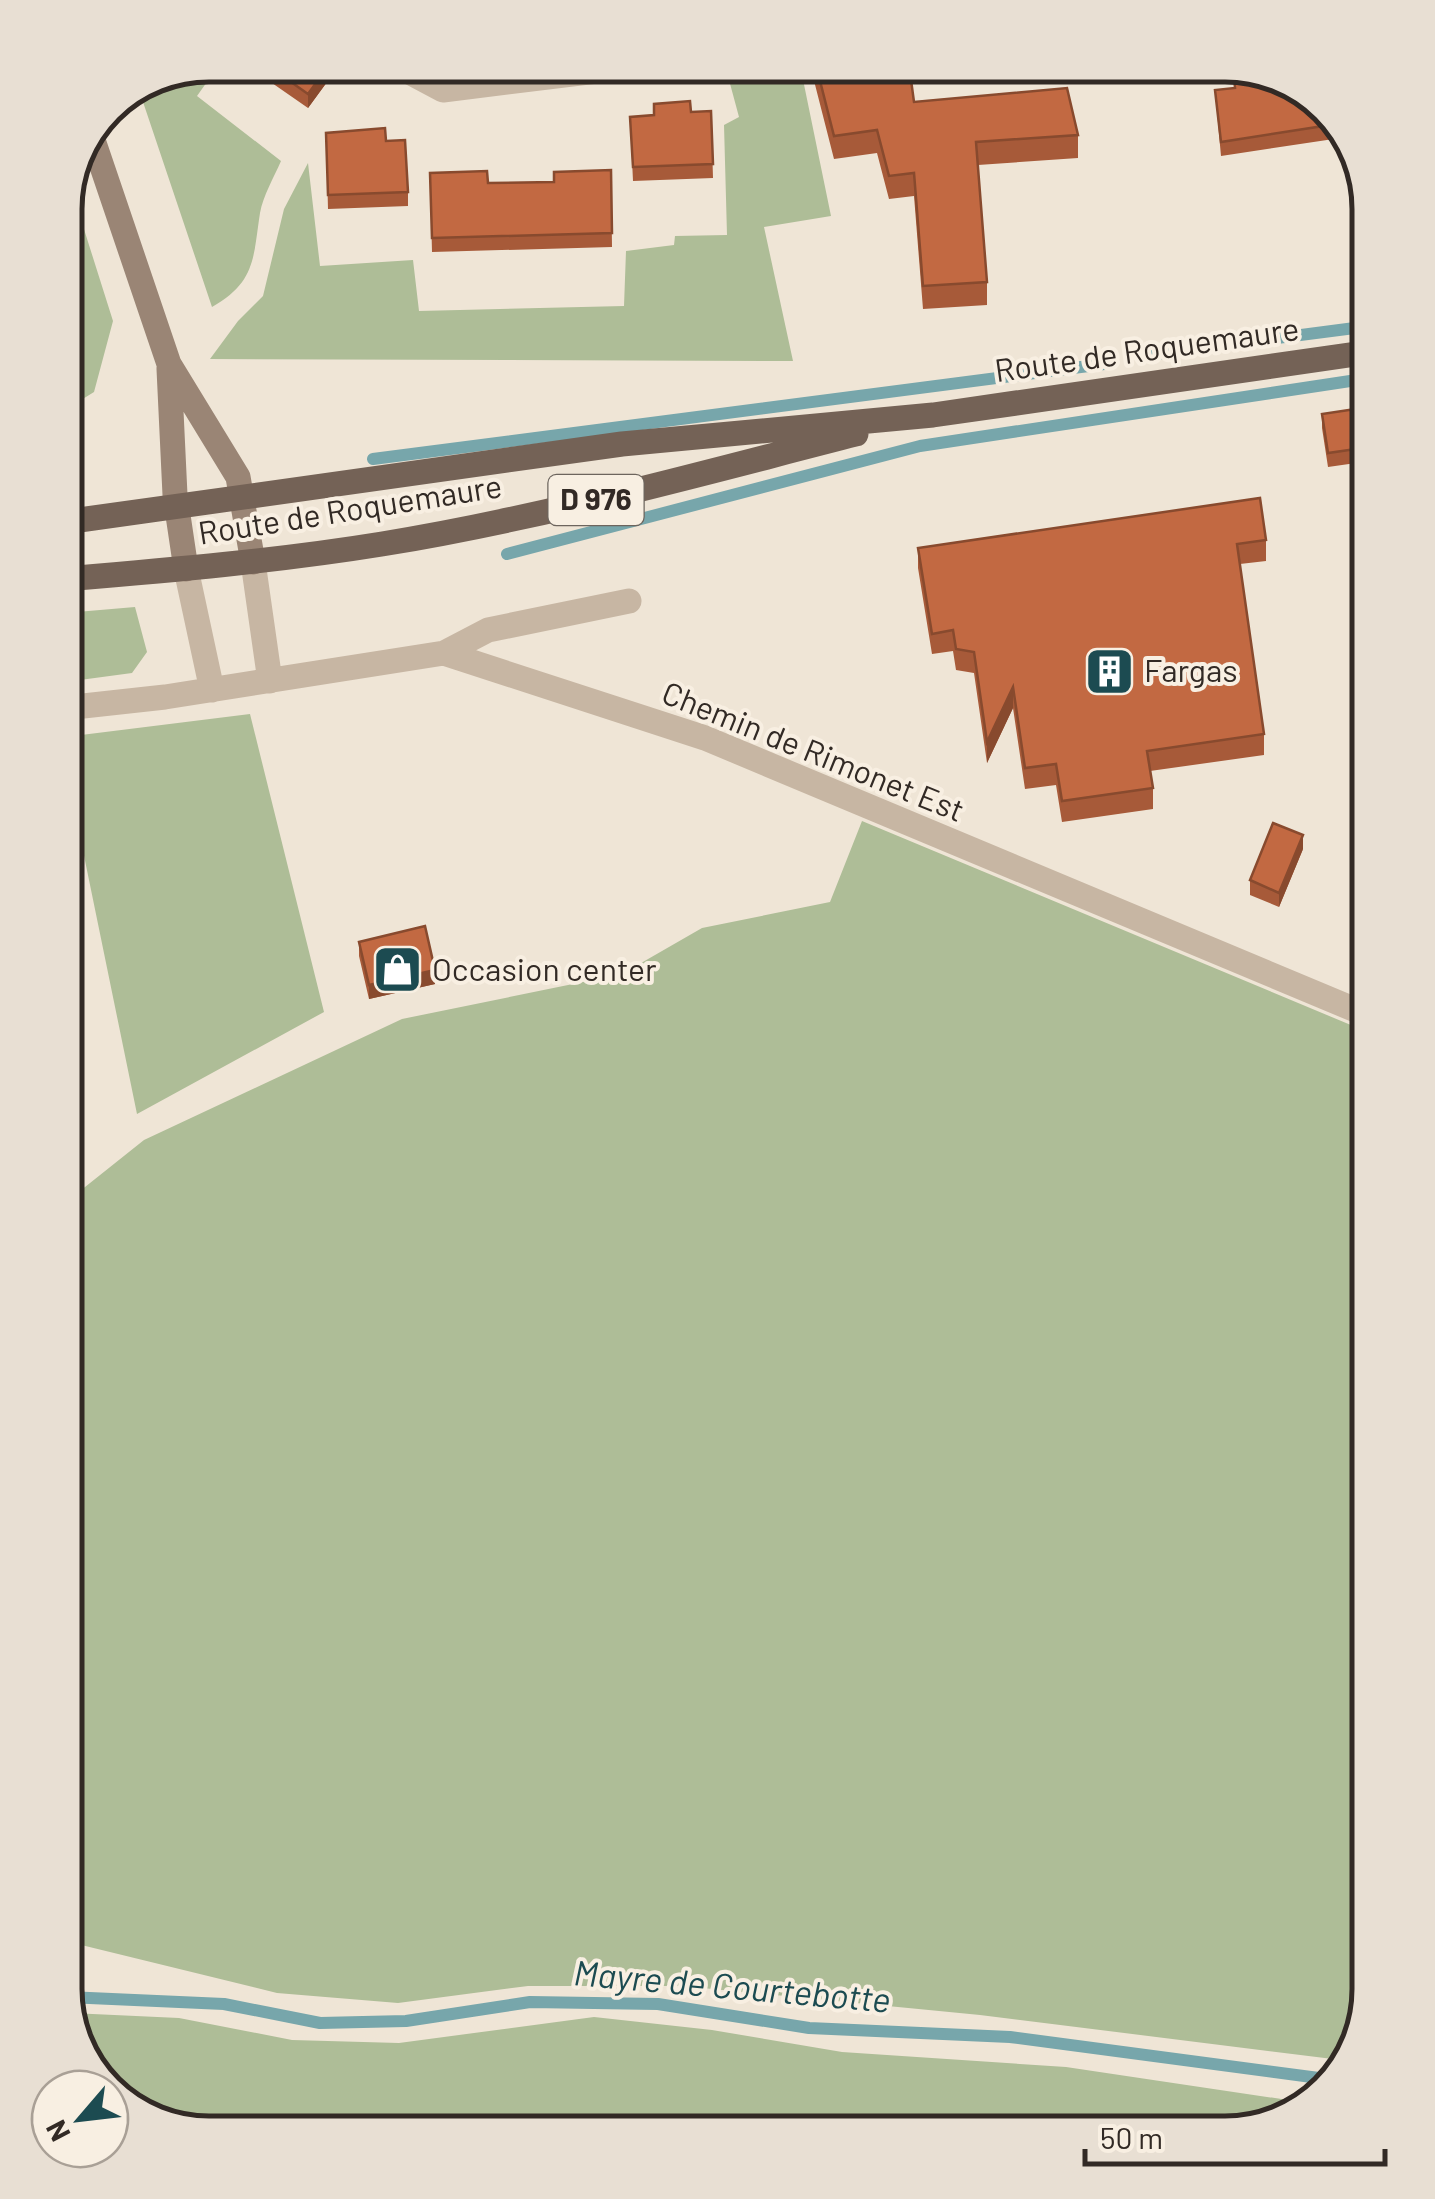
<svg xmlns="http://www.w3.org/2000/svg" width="1435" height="2199" viewBox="0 0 1435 2199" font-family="Barlow,sans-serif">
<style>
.green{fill:#aebd97}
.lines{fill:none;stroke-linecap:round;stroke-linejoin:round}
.stream{stroke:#77a6ab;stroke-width:12}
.street{stroke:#c7b6a3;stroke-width:25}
.secondary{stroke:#9a8575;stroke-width:25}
.primary{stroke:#746256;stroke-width:25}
.wall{fill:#a75a39}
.shaded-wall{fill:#884a2e}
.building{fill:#c26942;stroke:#884a2e;stroke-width:2.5}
.labels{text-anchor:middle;stroke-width:8;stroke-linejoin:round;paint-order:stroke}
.shield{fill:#f8efe2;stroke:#6d655e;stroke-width:2.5}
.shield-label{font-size:30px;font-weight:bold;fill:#322a25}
.street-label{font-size:32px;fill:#322a25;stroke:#f8efe2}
.poi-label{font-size:32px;fill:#322a25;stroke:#f8efe2;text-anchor:start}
.water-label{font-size:35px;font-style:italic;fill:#1c4b51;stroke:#f8efe2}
.rim{fill:none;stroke:#322a25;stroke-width:5}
</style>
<rect width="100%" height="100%" fill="#efe5d6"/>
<path class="green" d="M 209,65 L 219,65 L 197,96 L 281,161 C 274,177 263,196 260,213 C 253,258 256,282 212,307 L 140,93 Z
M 725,65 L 800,65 L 831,216 L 764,227 L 793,361 L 210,359 L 238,321 L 263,296 L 284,209 L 308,163 L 320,266 L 413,260 L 419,311 L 624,306 L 626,251 L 674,245 L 675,236 L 727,235 L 724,125 L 739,117 Z
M 71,188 L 113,321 L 94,392 L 65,410 L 65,201 Z
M 135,607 L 147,652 L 132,673 L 65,682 L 65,613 Z
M 250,714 L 324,1012 L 137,1114 L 65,763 L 65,737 Z
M 862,821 L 1370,1033 L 1370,1998 L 1349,2061 L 980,2015 L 682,1986 L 528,1986 L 398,2003 L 277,1993 L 65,1941 L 65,1198 L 80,1191 L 144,1140 L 402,1019 L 622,974 L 702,928 L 830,902 Z
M 65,949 L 78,1007 L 76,1052 L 65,1058 Z
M 71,2013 L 179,2018 L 292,2040 L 399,2043 L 594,2017 L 712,2030 L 842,2052 L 1066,2067 L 1308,2103 L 1290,2119 L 1225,2134 L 201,2134 L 130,2110 L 80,2054 Z"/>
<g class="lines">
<path class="stream" d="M 1148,355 L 1370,326
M 373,459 L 1104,364
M 507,554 L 920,446 L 1370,378
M 67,1997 L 224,2004 L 320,2023 L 406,2021 L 530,2002 L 658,2004 L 809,2028 L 1010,2037 L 1334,2080"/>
<path class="street" d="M 396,65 L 443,90 L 646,65
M 253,562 L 270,681
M 186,569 L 212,690
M 444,653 L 488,630 L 629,601
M 65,708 L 165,697 L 444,653 L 705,738 L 1370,1016"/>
<path class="secondary" d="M 93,140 L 169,364 L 238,477 L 253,562
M 169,369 L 175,495 L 186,569"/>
<path class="primary" d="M 65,522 L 622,444 L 933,415 L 1370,352
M 65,579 C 171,570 277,561 382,544 C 542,518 699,474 856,434"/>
</g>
<path class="wall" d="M 246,65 L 338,65 L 338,67 L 308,108 Z
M 810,65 L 909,65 L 914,102 L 1078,135 L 1078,158 L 978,165 L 987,282 L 987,305 L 923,309 L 914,196 L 889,199 L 877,153 L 834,159 Z
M 1234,75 L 1306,90 L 1347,137 L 1221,156 L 1215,90 L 1234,88 Z
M 654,104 L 691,112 L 711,111 L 713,178 L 633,181 L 630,117 L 654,116 Z
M 326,133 L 386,141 L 408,192 L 408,206 L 328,209 Z
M 611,170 L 612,247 L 432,252 L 430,173 L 488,183 L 554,182 Z
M 1322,414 L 1370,417 L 1370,461 L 1328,467 L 1322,428 Z
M 1266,540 L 1266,561 L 1240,564 L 1264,734 L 1264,755 L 1150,771 L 1153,788 L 1153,809 L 1062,822 L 1056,785 L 1025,789 L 1013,708 L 987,763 L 974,673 L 956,670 L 953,651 L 932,654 L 918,568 L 918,548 Z
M 1303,849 L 1279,907 L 1250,895 L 1250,880 Z
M 1370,902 L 1370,953 L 1356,946 L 1356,932 Z
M 359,942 L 435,984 L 369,999 L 359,956 Z"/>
<path class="shaded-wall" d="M 329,65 L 338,65 L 338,67 L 308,108 L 308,94 Z
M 1013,687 L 1013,708 L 987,763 L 987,742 Z
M 1303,835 L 1303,849 L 1279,907 L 1279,893 Z
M 435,970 L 435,984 L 369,999 L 369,985 Z"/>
<path class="building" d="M 267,65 L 329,65 L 308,94 Z
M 816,65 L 909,65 L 914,102 L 1067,88 L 1078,135 L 976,142 L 987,282 L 923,286 L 914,173 L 889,176 L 877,130 L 834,136 Z
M 1257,73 L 1271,77 L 1271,83 L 1283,82 L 1306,90 L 1336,124 L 1221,142 L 1215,90 L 1235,88 L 1234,75 Z
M 690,101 L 691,112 L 711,111 L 713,164 L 633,167 L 630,117 L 654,115 L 654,104 Z
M 385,128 L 386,141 L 405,140 L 408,192 L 328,195 L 326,133 Z
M 611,170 L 612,233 L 432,238 L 430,173 L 487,171 L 488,183 L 554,182 L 554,172 Z
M 1369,407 L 1370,447 L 1328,453 L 1322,414 Z
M 1260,498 L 1266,540 L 1237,544 L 1264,734 L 1147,751 L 1153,788 L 1062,801 L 1056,764 L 1025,768 L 1013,687 L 987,742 L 974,652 L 956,649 L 953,630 L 932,634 L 918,548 Z
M 1273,823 L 1303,835 L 1279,893 L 1250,880 Z
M 1370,902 L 1370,939 L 1356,932 Z
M 425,926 L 435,970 L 369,985 L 359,942 Z"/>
<defs>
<symbol id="building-square" viewBox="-11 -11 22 22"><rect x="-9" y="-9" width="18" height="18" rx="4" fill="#1c4b51" stroke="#f8efe2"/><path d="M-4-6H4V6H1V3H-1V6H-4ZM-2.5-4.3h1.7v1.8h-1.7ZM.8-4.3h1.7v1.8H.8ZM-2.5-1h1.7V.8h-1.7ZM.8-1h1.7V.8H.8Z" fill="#fff"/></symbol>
<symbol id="shop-square" viewBox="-11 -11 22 22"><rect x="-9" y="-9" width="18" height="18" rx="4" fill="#1c4b51" stroke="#f8efe2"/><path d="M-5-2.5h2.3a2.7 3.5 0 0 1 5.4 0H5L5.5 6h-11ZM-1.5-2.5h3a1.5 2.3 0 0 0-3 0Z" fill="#fff"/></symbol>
</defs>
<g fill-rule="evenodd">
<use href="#building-square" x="1082" y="644" width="55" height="55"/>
<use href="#shop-square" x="370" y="942" width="55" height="55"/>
</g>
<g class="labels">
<rect class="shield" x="548.5" y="475" width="95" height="50" rx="8"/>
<g class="shield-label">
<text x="596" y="510">D 976</text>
</g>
<g class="street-label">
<text transform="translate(1147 350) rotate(-8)" y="11">Route de Roquemaure</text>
<text transform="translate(350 510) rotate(-9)" y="11">Route de Roquemaure</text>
<text transform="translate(813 752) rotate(22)" y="11">Chemin de Rimonet Est</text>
</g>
<g class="poi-label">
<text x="1144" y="682">Fargas</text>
<text x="432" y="981">Occasion center</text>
</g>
<g class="water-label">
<text transform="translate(732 1987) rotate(5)" y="12">Mayre de Courtebotte</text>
</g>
</g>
<path d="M0 0H1435V2199H0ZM209 82H1225A127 127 0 0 1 1352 209V1989A127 127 0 0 1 1225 2116H209A127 127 0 0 1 82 1989V209A127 127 0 0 1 209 82Z" fill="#e8dfd3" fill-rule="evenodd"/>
<path class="rim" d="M209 82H1225A127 127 0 0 1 1352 209V1989A127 127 0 0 1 1225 2116H209A127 127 0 0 1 82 1989V209A127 127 0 0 1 209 82Z"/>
<g transform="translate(80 2119) rotate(242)"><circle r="48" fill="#f8efe2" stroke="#a9a096" stroke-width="2.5"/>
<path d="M0-8L18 38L0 25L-18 38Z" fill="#1c4b51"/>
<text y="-15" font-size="28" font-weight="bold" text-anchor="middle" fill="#322a25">N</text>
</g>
<path d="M1085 2149v15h300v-15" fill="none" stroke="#322a25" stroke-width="5"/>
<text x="1100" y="2149" font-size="30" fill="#322a25" stroke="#f8efe2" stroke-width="8" paint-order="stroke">50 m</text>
</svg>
